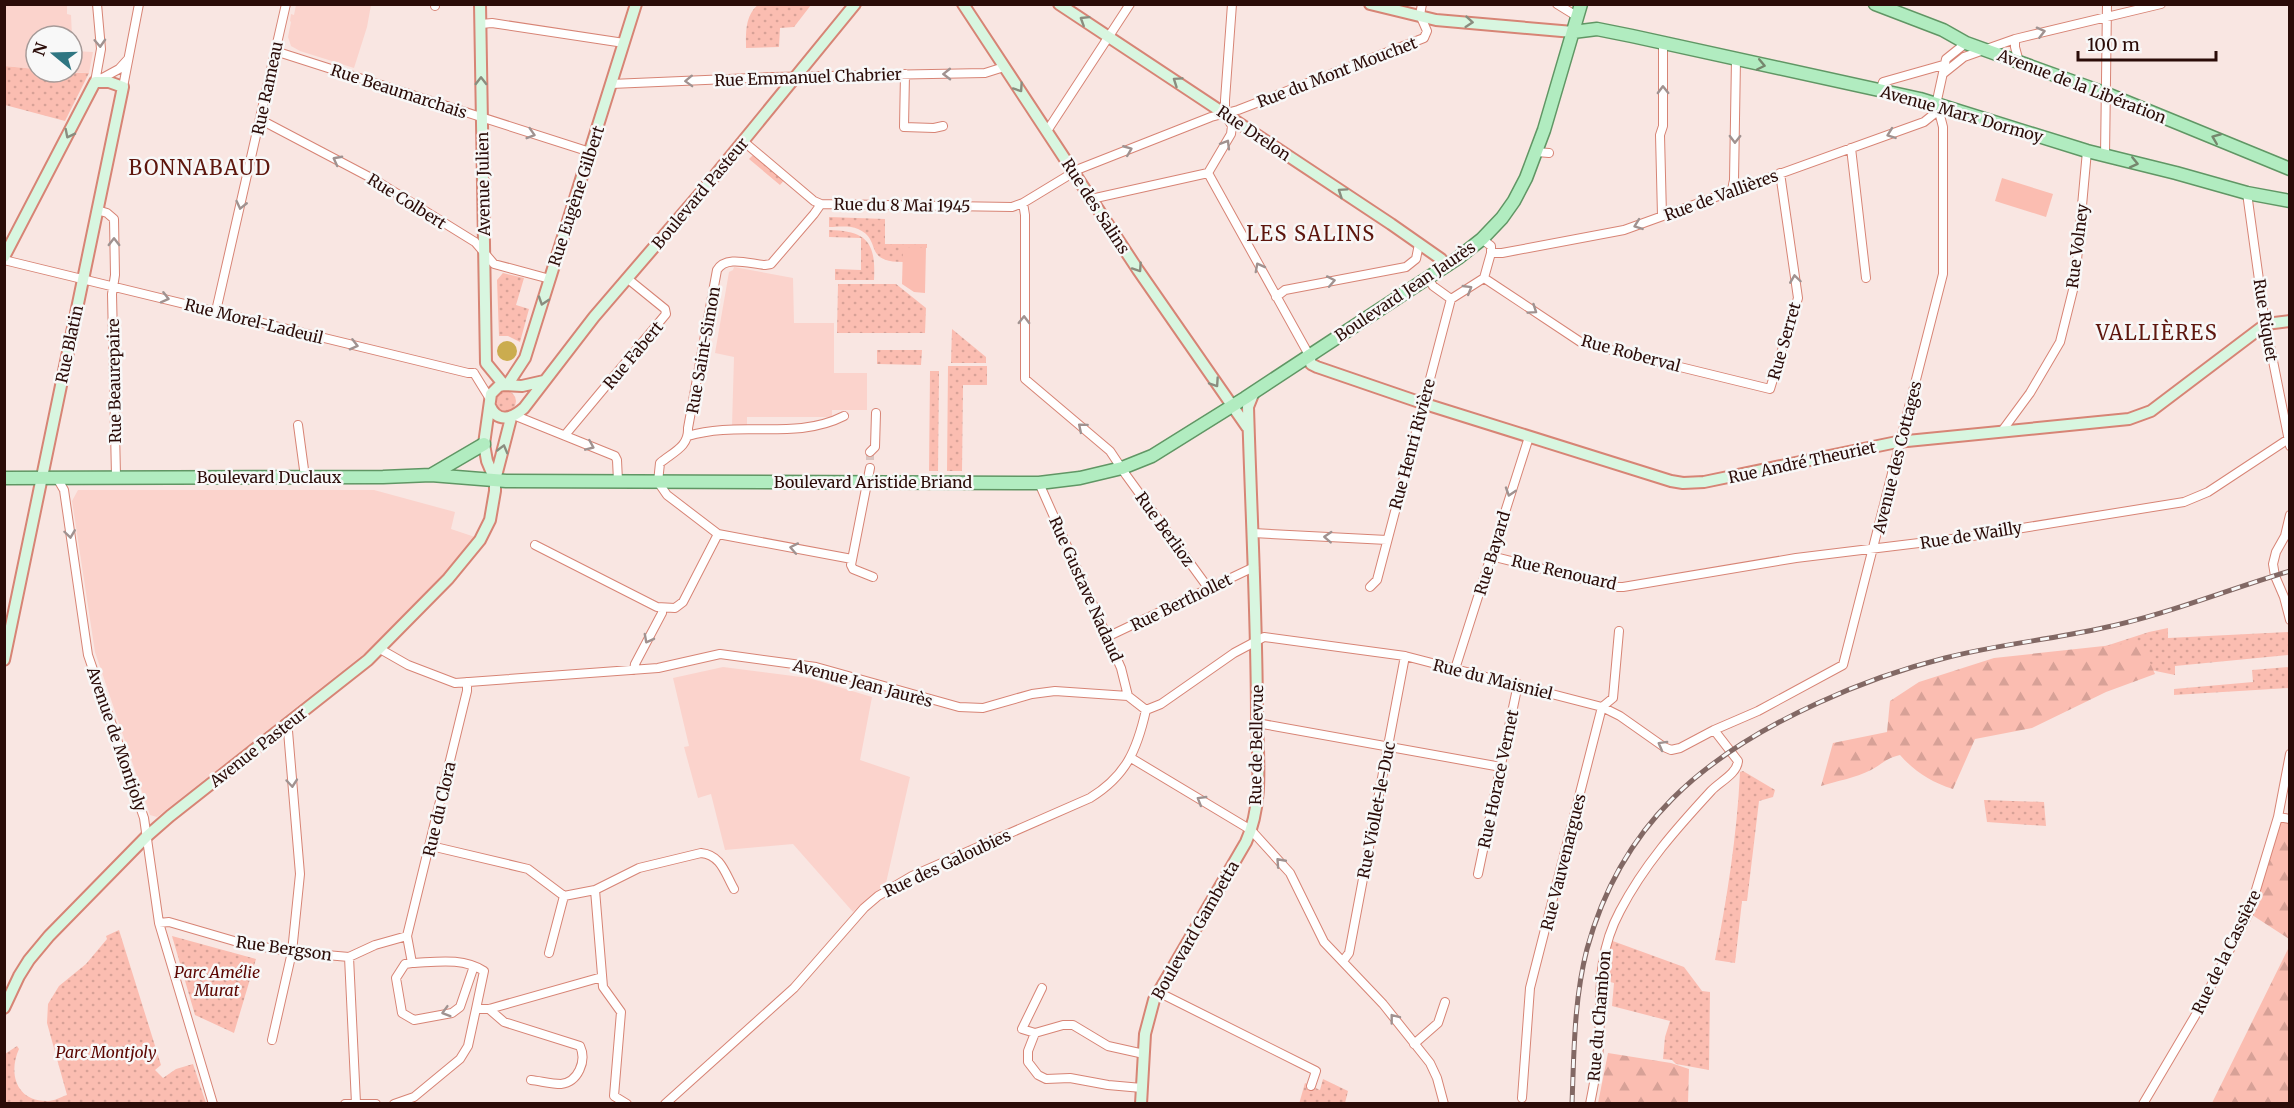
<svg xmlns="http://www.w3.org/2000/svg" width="2294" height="1108" viewBox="0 0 2294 1108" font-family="Merriweather,serif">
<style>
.built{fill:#fbd3cc}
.grass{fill:url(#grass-dots)}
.forest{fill:url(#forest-firs)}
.garden{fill:#fbbdb1}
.water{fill:#cbac4f}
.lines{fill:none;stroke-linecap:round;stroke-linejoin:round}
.street-tunnel{stroke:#dac5c1;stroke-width:8;stroke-dasharray:8 4;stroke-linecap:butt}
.street-casing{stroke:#d78475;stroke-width:10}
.secondary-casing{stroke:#d78475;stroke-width:14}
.primary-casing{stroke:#609664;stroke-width:15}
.street{stroke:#fff;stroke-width:8}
.secondary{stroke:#d8f6e0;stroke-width:10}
.primary{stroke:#b1ecc0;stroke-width:12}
.rail-casing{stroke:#826864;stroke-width:5}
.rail{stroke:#f8f8f8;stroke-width:3;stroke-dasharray:9;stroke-linecap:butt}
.oneway{stroke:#8a8d7f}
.oneway2{stroke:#a09290}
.oneway3{stroke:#75876d}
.labels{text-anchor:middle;stroke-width:5;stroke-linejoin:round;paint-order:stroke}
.street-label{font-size:16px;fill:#2b0c08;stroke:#f8f8f8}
.park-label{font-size:16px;font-style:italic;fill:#5c0601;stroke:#f8f8f8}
.quarter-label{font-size:20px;letter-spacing:1.5px;fill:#5e160d;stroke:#f8f8f8}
</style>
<defs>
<pattern id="grass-dots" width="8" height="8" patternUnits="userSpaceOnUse" patternTransform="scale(1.5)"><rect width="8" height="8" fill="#fbbdb1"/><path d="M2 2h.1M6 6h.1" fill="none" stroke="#d7a197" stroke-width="1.8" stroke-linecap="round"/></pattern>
<pattern id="forest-firs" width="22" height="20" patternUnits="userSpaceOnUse" patternTransform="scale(1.5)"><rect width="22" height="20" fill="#fbbdb1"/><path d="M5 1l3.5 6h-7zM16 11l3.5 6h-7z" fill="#d7a197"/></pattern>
</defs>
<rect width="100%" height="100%" fill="#f9e6e2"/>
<path class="built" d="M 4,5 L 67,5 L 67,14 L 71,15 L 72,36 L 36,36 L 36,69 L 5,66 Z
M 296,5 L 371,5 L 367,27 L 354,68 L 300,51 L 291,46 L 288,37 L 291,22 L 290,21 L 291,14 L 294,15 Z
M 72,42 L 73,51 L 93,52 L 89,73 L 71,72 Z
M 734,267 L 793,278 L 794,323 L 834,323 L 834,373 L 867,373 L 867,410 L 832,410 L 832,417 L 747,417 L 747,426 L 732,426 L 734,357 L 715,353 L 729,272 L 733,270 Z
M 78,490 L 374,490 L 455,512 L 451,529 L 475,537 L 440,579 L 369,650 L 157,817 L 150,815 L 95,652 L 72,501 Z
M 723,667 L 809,678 L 872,697 L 860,760 L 910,777 L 886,883 L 853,912 L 793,844 L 725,850 L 711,794 L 698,798 L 684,747 L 689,746 L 673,678 Z"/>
<path class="grass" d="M 759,4 L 811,4 L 811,5 L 794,27 L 780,28 L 779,47 L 746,48 C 746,32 745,15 759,4 Z
M 4,66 L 36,69 L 36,72 L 89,73 L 65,121 L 5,105 Z
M 753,155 L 784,180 L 780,185 L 749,159 Z
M 829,217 L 885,219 L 885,244 L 927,244 L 927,248 L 903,248 L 903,262 C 862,262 883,240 858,229 C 849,225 838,227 829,227 Z
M 829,230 C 867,231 876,242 874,280 L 835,280 L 835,269 L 861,270 L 861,238 L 829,237 Z
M 503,273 L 524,278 L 516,305 L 529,309 L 520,342 L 508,336 L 499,336 L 497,280 Z
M 838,284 L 896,284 L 926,308 L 925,333 L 837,333 Z
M 952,329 L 986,357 L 986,363 L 951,363 Z
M 877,350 L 922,350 L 921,365 L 877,364 Z
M 948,366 L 987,366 L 987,385 L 963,385 L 962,471 L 947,471 Z
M 930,371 L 939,371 L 938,471 L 929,471 Z
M496 401a10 10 0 1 1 20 0a10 10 0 1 1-20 0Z
M 2168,628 L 2168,638 L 2289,632 L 2289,655 L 2175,666 L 2175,675 L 2078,655 L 2149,632 Z
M 2289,667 L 2289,688 L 2174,695 L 2174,689 L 2253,682 L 2252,670 Z
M 1743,771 L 1775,790 L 1773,797 L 1759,801 L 1747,901 L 1742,901 L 1735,963 L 1715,960 C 1727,898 1737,836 1740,772 Z
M 1984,800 L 2044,802 L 2046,826 L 1987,822 Z
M 119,930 L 161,1065 L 155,1070 L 163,1078 L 176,1069 L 193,1064 L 206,1103 L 5,1103 L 5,1054 L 17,1046 L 19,1049 C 8,1073 16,1102 48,1101 C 54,1101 61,1097 67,1095 L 47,1023 L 48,1004 L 59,986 L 86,964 L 107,939 L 106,936 Z
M 172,936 L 256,959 L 234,1033 L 195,1015 Z
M 1610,940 L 1684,967 L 1702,991 L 1710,992 L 1709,1070 L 1676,1064 L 1672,1060 L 1663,1059 L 1665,1037 L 1670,1021 L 1612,1006 L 1614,983 L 1603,980 Z
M 1323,1079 L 1348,1091 L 1345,1103 L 1299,1104 L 1305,1083 L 1320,1090 Z"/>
<path class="forest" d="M 2141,642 L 2155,674 L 2106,692 L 2032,728 L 1975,739 L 1953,789 C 1931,782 1915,772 1900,755 C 1884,759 1883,764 1871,770 C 1855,778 1837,781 1821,786 L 1833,743 L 1887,732 L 1890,701 L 1919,682 L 1994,658 Z
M 2278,817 L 2289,819 L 2289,939 L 2249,913 Z
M 2289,947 L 2289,1103 L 2212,1103 Z
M 1608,1053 L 1671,1063 L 1689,1069 L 1688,1103 L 1598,1103 Z"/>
<path class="garden" d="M 2002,178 L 2053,194 L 2046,217 L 1995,201 Z
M 903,248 L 926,248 L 925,293 L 914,292 L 902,284 Z"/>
<path class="water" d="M497 351a10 10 0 1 1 20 0a10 10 0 1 1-20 0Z"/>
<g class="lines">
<path class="street-tunnel" d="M 870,452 L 870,468"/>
<defs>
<path id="street" d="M 1557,4 L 1578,17
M 435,6 L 435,4
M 481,24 L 492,23 L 624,43
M 2015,39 L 2015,47 L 2019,62
M 275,51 L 590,152
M 1944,73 L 1964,57 L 2015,39 L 2161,4
M 905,74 L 904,127 L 934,128 L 943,126
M 97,81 L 119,69 L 128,59
M 95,82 L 101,49 L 97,4
M 611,84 L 773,77 L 985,73 L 1004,67
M 123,87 L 139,4
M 1880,91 L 1883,82 L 1943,65
M 261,120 L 375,180 L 475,242 L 494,264 L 550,279
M 1047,131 L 1130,4
M 743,141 L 814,201 L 821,204 L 1012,207 L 1023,203 L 1079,169 L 1211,117 L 1238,110 L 1424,38 L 1427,31 L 1420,15 L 1422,4
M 1851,148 L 1866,278
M 1537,152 L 1549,153
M 2105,156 L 2107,4
M 1208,173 L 1309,355
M 1732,190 L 1734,180 L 1736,59
M 2247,193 L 2264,316 L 2290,446
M 1091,199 L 1208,173 L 1231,134 L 1232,126 L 1225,114 L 1225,100 L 1232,4
M 1023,203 L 1025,215 L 1025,379 L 1110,451 L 1126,475 L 1209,589
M 821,204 L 814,214 L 771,264 L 765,265 C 750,264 726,255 717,270 L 688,428 C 689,447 673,452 660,463 L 658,482 L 667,495 L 718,534 L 852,559
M 97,210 L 107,213 L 114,219 L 115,275 L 112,294 L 116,476
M 1662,216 L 1660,135 L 1663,126 L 1663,43
M 1482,239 L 1491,246 L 1491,253
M 1491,253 L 1502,253 L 1624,230 L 1924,122 L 1934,114 L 1946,59 L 1966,43
M 4,260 L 468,373 L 474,373
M 1428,278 L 1433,286 L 1451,299
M 1484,278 L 1582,343 L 1770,389 L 1798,298 L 1780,173
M 1276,297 L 1285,290 L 1406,267 L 1416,259 L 1419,244
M 1451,299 L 1484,278 L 1491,253
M 216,311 L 286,4
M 474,373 L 490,399
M 516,416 L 615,456 L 617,460 L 618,481
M 298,425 L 305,477
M 2002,431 L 2030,393 L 2060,342 L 2075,282 L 2087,151
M 565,435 L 666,314 L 665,309 L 628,279
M 688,436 C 739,420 795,441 844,416
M 870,452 L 875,447 L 876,413
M 870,468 L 851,565 L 853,569 L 873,577
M 57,478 L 64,490 L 88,655 L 144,818 L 159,923 L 213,1104
M 1039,483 L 1121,668 L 1128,696
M 2290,515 L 2285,536 L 2276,552 L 2273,564 L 2275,576 L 2284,597 L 2290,620
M 1253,533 L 1387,540
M 535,545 L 657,607 L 675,608 L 683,602 L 718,534
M 1491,556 L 1615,587 L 1623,587 L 1796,558 L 1960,538 L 2184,502 L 2208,492 L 2290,438
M 1370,587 L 1377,580 L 1451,299
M 1107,637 L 1254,567
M 380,649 L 408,665 L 455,683 L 658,668 L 720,654 L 816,667 L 959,707 L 983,708 L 1032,694 L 1055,691 L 1128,696 L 1146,710 L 1161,704 L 1234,653 L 1264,637 L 1405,656 L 1602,707 L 1620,716 L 1664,747 L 1671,750 L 1680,748 L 1714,730 L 1758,711 L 1843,665 L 1943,274 L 1943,127 L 1937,104
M 1455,669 L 1529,437
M 634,670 L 635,664 L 662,613 L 662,608
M 1257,723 L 1501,767
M 1131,758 L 1251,830 L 1290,873 L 1324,942 L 1383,1004 L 1430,1063 L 1437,1078 L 1444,1104
M 2278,817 L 2290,819
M 431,846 L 528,869 L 564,896 L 595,890 L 639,868 L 701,853 C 721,855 725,873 734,889
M 1478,874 L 1518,684
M 595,890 L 603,987 L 621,1012 L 614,1096 L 627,1104
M 159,923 L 169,922 L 241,943 L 292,952 L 349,957 L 375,945 L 407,936
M 549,953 L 564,896
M 349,957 L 356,1103
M 1343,961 L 1349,953 L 1405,656
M 412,963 L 407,936 L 467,691 L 467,682
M 474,966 L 460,1007 L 452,1013 L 414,1020 L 402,1013 L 396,978 L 405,964 L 412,963 C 436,962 462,957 484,971 L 476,1009
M 1158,992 L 1316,1071 L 1311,1086
M 489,1009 L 504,1022 L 580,1046 C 587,1061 578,1082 561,1084 C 552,1084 540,1081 531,1080
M 1035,1033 L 1022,1029 L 1042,988
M 272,1040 L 292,952 L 300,874 L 288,731 L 285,725
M 1414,1044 L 1438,1023 L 1445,1002
M 1142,1088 L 1108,1085 L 1070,1078 L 1046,1079 L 1038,1075 L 1028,1062 L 1028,1051 L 1035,1033 L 1063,1025 L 1073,1025 L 1108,1046 L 1144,1054
M 1522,1098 L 1530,988 L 1602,707 L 1613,698 L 1619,631
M 345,1104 L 376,1104
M 394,1104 L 414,1097 L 460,1059 L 468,1046 L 476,1009 L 489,1009 L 602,977
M 665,1104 L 794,988 L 864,908 L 878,896 L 912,876 L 1090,798 C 1126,776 1137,750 1146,710
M 1590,1104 C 1593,1089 1596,1073 1598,1058 C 1603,1005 1593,961 1620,911 C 1644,865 1676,829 1711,791 C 1719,782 1737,774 1738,761 L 1714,730
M 2143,1104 L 2195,1016 L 2249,913 L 2278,817 L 2290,754"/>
<path id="secondary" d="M 480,4 L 486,363 L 504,385
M 963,4 L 1138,270 L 1247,427
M 1059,4 L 1391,224 L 1441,259 L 1446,266
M 1370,4 L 1436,20 L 1573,32
M 4,257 L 95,82 L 109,82 L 123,87 L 4,660
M 1309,355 L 1311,364 L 1317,367 L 1422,403 L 1671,481 L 1683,483 L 1704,482 L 1897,442 L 2129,419 L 2151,411 L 2266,324 L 2290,321
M 508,384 L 525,358 L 636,4
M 490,406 C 498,424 513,418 524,408 L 594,317 L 704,189 L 855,4
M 495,480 L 487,461 L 484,444 L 491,394 L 499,386 L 504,385 L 522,386 L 544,381
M 4,1008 L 19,976 L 29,960 L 49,936 L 146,837 L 170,816 L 368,660 L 448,579 L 480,540 L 490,520 L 495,491 L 495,480 L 511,418
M 1141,1104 L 1145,1034 L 1154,1000 L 1246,842 C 1263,805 1258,761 1257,721 C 1257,616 1251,512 1248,407 L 1254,392"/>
<path id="primary" d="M 1875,4 L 1943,30 L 1966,43 L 2107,94 L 2290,169
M 1573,32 L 1597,29 L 1632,36 L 1920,99 L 2087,151 L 2176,173 L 2247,193 L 2290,201
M 431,475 L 484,444
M 4,478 L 383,477 L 431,475 L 506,481 L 1039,483 L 1080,478 L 1122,468 L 1152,456 L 1245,398 L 1458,258 L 1482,239 L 1502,218 L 1514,201 L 1526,178 L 1544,130 L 1581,4"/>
</defs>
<use href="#street" class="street-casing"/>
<use href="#secondary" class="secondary-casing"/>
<use href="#primary" class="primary-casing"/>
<use href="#street" class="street"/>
<use href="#secondary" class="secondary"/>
<use href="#primary" class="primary"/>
<defs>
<path id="rail" d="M 1572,1104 C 1574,1052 1574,999 1587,949 C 1621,824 1704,755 1818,703 C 1859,684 1901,669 1945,658 C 1995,645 2047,640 2098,629 C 2163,616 2226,590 2290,571"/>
</defs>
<use href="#rail" class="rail-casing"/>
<use href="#rail" class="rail"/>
</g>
<defs><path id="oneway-chevron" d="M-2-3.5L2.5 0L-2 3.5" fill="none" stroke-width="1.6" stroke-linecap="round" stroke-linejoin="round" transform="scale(1.5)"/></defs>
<g class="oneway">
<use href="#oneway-chevron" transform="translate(1084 20) rotate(-148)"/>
<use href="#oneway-chevron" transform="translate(1469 22) rotate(5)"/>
<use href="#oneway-chevron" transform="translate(481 81) rotate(-90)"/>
<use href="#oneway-chevron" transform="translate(1177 81) rotate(-146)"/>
<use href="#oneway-chevron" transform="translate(1019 88) rotate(56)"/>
<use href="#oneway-chevron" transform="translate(69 134) rotate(117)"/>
<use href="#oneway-chevron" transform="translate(1342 192) rotate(-146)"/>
<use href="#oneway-chevron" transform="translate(1138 268) rotate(56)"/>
<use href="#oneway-chevron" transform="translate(543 301) rotate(108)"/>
<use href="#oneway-chevron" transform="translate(1215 383) rotate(56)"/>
<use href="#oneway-chevron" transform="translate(503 449) rotate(-75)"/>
</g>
<g class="oneway2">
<use href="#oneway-chevron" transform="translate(2041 32) rotate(-14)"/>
<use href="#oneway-chevron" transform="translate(100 43) rotate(87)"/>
<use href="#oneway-chevron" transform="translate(947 74) rotate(179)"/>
<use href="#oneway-chevron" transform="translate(689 81) rotate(178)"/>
<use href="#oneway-chevron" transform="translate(1663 90) rotate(-91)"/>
<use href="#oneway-chevron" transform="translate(531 134) rotate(17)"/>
<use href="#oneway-chevron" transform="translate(1891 134) rotate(160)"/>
<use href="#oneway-chevron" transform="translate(1735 139) rotate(91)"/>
<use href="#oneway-chevron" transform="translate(1226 144) rotate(-59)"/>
<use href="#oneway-chevron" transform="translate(1128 150) rotate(-22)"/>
<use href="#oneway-chevron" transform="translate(337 160) rotate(-152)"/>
<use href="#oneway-chevron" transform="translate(241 205) rotate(103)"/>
<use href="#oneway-chevron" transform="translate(1638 225) rotate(160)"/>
<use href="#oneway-chevron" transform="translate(114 242) rotate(-90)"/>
<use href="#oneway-chevron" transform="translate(1259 267) rotate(-118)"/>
<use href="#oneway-chevron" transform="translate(1795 279) rotate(-98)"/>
<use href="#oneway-chevron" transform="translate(1331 281) rotate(-11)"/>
<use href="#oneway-chevron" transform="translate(1468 289) rotate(-31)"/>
<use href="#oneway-chevron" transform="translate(165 298) rotate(14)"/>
<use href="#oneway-chevron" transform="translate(1533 310) rotate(34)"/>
<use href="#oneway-chevron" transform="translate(1024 320) rotate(-89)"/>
<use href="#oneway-chevron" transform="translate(354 345) rotate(14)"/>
<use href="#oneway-chevron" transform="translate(1082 427) rotate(-140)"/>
<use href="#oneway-chevron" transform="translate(590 446) rotate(23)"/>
<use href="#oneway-chevron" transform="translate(1510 492) rotate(108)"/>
<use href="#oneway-chevron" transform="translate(70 534) rotate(82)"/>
<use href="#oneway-chevron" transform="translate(1328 537) rotate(-177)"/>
<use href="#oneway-chevron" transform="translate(794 548) rotate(-169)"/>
<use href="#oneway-chevron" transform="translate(648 639) rotate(118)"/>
<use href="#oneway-chevron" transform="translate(1662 745) rotate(-151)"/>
<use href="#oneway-chevron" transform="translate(292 783) rotate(85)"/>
<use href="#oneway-chevron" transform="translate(1201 800) rotate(-149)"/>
<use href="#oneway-chevron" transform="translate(1280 862) rotate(-132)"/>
<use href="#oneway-chevron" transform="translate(446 1012) rotate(164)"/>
<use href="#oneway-chevron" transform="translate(1394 1018) rotate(-128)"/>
</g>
<g class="oneway3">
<use href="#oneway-chevron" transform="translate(1761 65) rotate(12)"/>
<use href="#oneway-chevron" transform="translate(2216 138) rotate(-158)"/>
<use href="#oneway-chevron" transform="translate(2134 163) rotate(13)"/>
</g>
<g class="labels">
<g class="street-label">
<text transform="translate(1337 72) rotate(-21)" y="6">Rue du Mont Mouchet</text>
<text transform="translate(808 77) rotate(-2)" y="6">Rue Emmanuel Chabrier</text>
<text transform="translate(2082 86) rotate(21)" y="6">Avenue de la Libération</text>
<text transform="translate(267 88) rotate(-78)" y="6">Rue Rameau</text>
<text transform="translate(399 91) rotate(18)" y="6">Rue Beaumarchais</text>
<text transform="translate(1962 114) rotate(16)" y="6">Avenue Marx Dormoy</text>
<text transform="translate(1254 133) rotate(34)" y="6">Rue Drelon</text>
<text transform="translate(483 184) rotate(-91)" y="6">Avenue Julien</text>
<text transform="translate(700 193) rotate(-50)" y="6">Boulevard Pasteur</text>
<text transform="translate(1721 195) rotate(-20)" y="6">Rue de Vallières</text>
<text transform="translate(576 196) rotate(-72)" y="6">Rue Eugène Gilbert</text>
<text transform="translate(407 201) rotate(32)" y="6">Rue Colbert</text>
<text transform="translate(902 205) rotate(1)" y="6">Rue du 8 Mai 1945</text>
<text transform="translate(1096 206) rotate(57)" y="6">Rue des Salins</text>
<text transform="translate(2077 246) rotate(-83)" y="6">Rue Volney</text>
<text transform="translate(1405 291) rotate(-34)" y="6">Boulevard Jean Jaurès</text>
<text transform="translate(2266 320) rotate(81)" y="6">Rue Riquet</text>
<text transform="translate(254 321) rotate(14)" y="6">Rue Morel-Ladeuil</text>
<text transform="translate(1784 341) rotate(-74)" y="6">Rue Serret</text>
<text transform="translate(69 344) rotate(-78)" y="6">Rue Blatin</text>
<text transform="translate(703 350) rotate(-80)" y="6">Rue Saint-Simon</text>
<text transform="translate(1631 353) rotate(15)" y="6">Rue Roberval</text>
<text transform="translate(633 355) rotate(-50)" y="6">Rue Fabert</text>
<text transform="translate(114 381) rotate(-91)" y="6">Rue Beaurepaire</text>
<text transform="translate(1412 444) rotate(-75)" y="6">Rue Henri Rivière</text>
<text transform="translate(1897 457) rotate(-76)" y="6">Avenue des Cottages</text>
<text transform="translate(1802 462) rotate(-12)" y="6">Rue André Theuriet</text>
<text x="269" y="483">Boulevard Duclaux</text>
<text x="873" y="488">Boulevard Aristide Briand</text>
<text transform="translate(1165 529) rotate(54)" y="6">Rue Berlioz</text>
<text transform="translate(1971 535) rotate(-9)" y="6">Rue de Wailly</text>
<text transform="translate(1492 553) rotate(-73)" y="6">Rue Bayard</text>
<text transform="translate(1564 572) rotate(13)" y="6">Rue Renouard</text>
<text transform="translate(1086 589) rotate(66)" y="6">Rue Gustave Nadaud</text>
<text transform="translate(1181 602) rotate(-26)" y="6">Rue Berthollet</text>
<text transform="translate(1493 679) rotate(14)" y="6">Rue du Maisniel</text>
<text transform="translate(863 683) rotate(15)" y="6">Avenue Jean Jaurès</text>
<text transform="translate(117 739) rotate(71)" y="6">Avenue de Montjoly</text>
<text transform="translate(1256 745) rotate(-89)" y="6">Rue de Bellevue</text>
<text transform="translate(258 747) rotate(-38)" y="6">Avenue Pasteur</text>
<text transform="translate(1498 779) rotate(-78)" y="6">Rue Horace Vernet</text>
<text transform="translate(439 809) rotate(-77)" y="6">Rue du Clora</text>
<text transform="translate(1376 810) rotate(-79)" y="6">Rue Viollet-le-Duc</text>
<text transform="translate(1563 862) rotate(-76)" y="6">Rue Vauvenargues</text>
<text transform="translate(947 863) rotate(-25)" y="6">Rue des Galoubies</text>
<text transform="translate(1195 930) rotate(-60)" y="6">Boulevard Gambetta</text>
<text transform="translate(284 948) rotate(8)" y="6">Rue Bergson</text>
<text transform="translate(2226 952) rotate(-64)" y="6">Rue de la Cassière</text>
<text transform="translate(1599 1016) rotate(-85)" y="6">Rue du Chambon</text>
</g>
<g class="park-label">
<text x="217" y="978">Parc Amélie<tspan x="217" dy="18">Murat</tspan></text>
<text x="106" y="1058">Parc Montjoly</text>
</g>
<g class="quarter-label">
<text x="200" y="175">BONNABAUD</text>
<text x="1311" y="241">LES SALINS</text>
<text x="2157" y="340">VALLIÈRES</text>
</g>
</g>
<rect width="2294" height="1108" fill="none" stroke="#2b0c08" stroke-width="12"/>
<g transform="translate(54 54) rotate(289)"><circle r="28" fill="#f8f8f8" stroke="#a69a98" stroke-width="1.5"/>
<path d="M0-4.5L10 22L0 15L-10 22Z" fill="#2f7682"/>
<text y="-9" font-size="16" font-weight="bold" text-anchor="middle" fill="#2b0c08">N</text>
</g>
<path d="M2078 51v9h138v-9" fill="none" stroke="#2b0c08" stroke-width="3"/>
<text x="2087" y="51" font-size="18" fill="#2b0c08" stroke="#f8f8f8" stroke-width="4.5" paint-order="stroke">100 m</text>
</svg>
